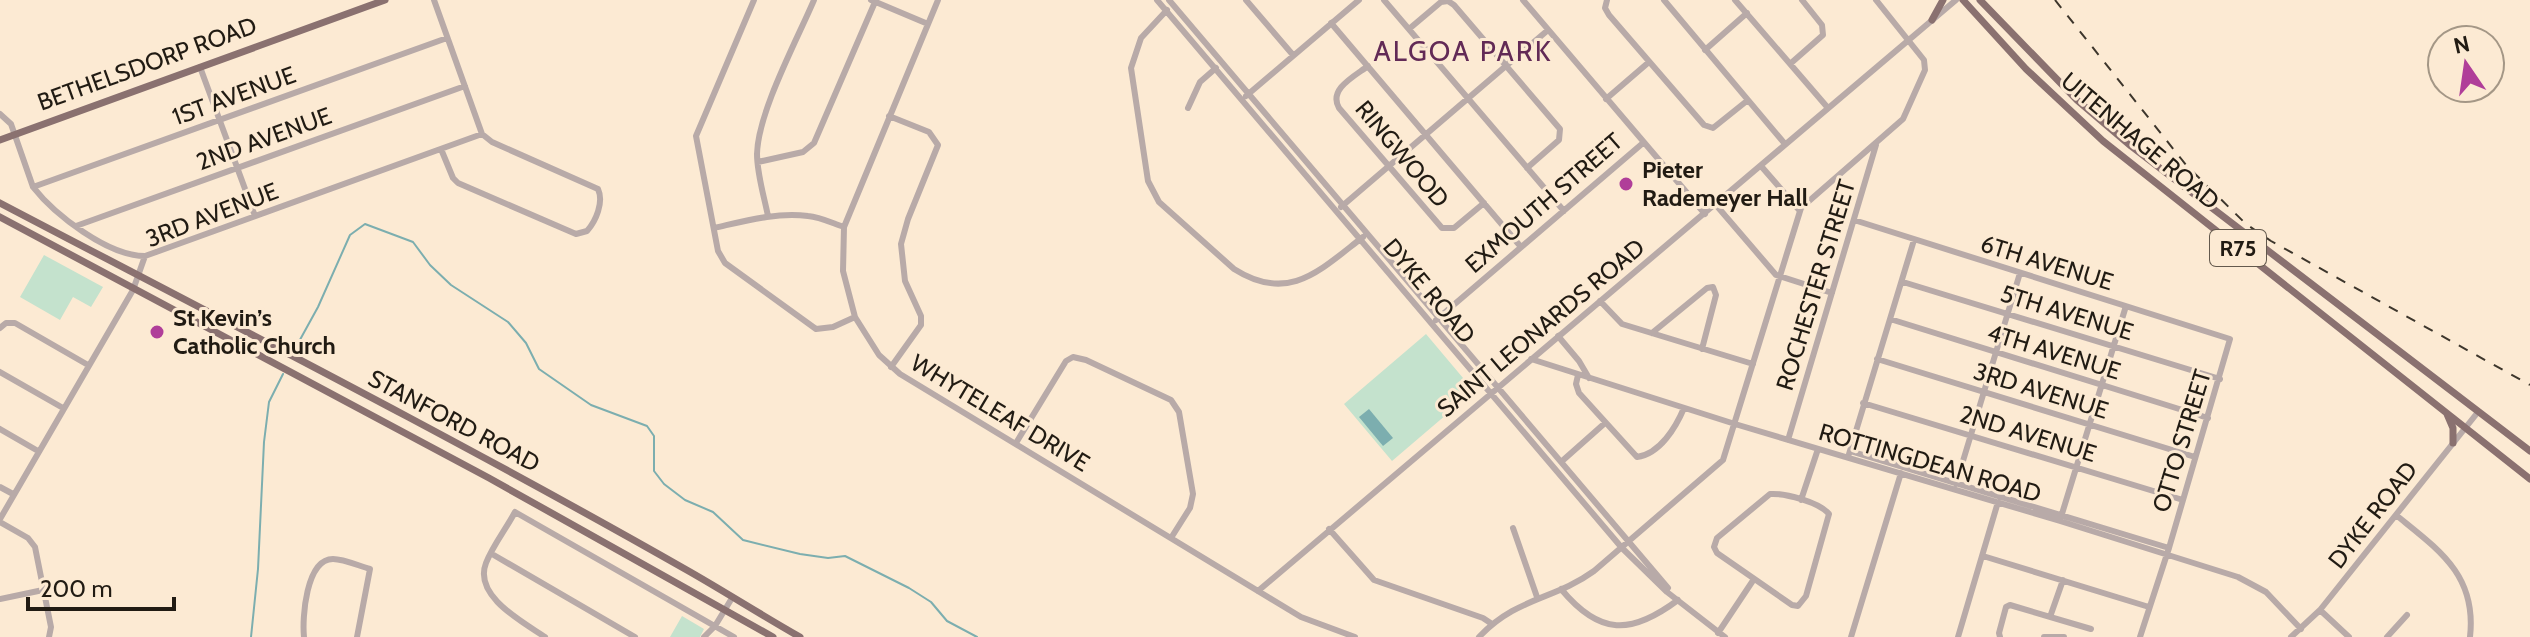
<svg xmlns="http://www.w3.org/2000/svg" width="2530" height="637" viewBox="0 0 2530 637" font-family="Cabin,sans-serif">
<style>
.green{fill:#c4e2cd}
.water{fill:#7caeaf}
.lines{fill:none;stroke-linecap:round;stroke-linejoin:round}
.stream{stroke:#7caeaf;stroke-width:2}
.minor{stroke:#b8aaa8;stroke-width:6}
.major{stroke:#8a7170;stroke-width:7}
.rail{stroke:#3d362c;stroke-width:2;stroke-dasharray:10 10;stroke-linecap:butt}
.poi-dot{fill:#b03e99;stroke:#fcead3;stroke-width:3}
.labels{text-anchor:middle;stroke-width:6;stroke-linejoin:round;paint-order:stroke}
.shield{fill:#fcead3;stroke:#63594d;stroke-width:2}
.shield-label{font-size:22px;font-weight:bold;fill:#211b13}
.street-label{font-size:24px;fill:#211b13;stroke:#fcead3}
.poi-label{font-size:24px;font-weight:bold;fill:#211b13;stroke:#fcead3;text-anchor:start}
.quarter-label{font-size:28px;letter-spacing:2px;fill:#622a56;stroke:#fcead3}
</style>
<rect width="100%" height="100%" fill="#fcead3"/>
<path class="green" d="M 44,255 L 103,287 L 91,307 L 73,297 L 60,320 L 20,297 Z
M 1426,334 L 1474,391 L 1392,461 L 1344,404 Z
M 682,616 L 704,629 L 700,637 L 670,637 Z"/>
<path class="water" d="M 1369,409 L 1393,438 L 1383,446 L 1359,417 Z"/>
<g class="lines">
<path class="stream" d="M 296,347 L 318,307 L 350,235 L 365,224 L 413,242 L 430,265 L 451,285 L 508,322 L 526,343 L 539,369 L 591,405 L 647,426 L 654,436 L 654,471 L 664,484 L 685,500 L 713,512 L 743,540 L 800,554 L 828,558 L 845,556 L 909,588 L 931,602 L 947,621 L 977,637
M 251,637 L 258,569 L 264,442 L 269,402 L 283,374"/>
<path class="minor" d="M 434,0 L 482,134 L 492,142 L 598,189 C 604,202 596,221 587,231 L 576,234 L 458,183 L 453,178 L 441,149
M 754,0 L 696,136 L 718,251 L 725,263 L 816,329 L 833,327 L 855,317
M 871,0 L 928,24
M 938,0 L 844,227 L 843,271 L 855,317 L 879,355 L 900,374 L 1301,617 L 1355,637
M 1157,0 L 1622,548 L 1667,592 L 1725,637
M 1169,0 L 1668,588
M 1246,0 L 1293,55
M 1384,0 L 1564,211
M 1523,0 L 1705,214
M 1607,0 L 1605,8 L 1609,15 L 1704,125 L 1713,128 L 1748,100
M 1664,0 L 1785,144
M 1735,0 L 1828,108
M 1167,10 L 1141,38 L 1131,68 L 1148,181 L 1159,202 L 1234,269 C 1289,304 1320,270 1363,237
M 1331,23 L 1521,247
M 1409,29 L 1441,2 L 1448,1 L 1454,5 L 1560,129 L 1559,140 L 1527,168
M 1705,50 L 1747,13
M 1790,64 L 1823,35 L 1822,25 L 1802,0
M 1368,66 C 1355,76 1328,89 1339,108 L 1442,228 L 1454,228 L 1484,203
M 200,67 L 255,216
M 1246,96 L 1359,0
M 1606,99 L 1649,62
M 1188,108 L 1200,82 L 1216,68
M 0,114 L 11,124 L 33,187 C 55,215 108,256 145,256
M 889,116 L 929,132 L 938,145 L 908,219 L 901,244 L 905,281 L 921,316 L 921,325 L 891,367
M 758,162 L 803,152 L 814,143 L 875,2
M 1761,166 L 1800,211
M 33,187 L 447,38
M 1716,205 L 1776,275 L 1832,293
M 1341,207 L 1548,30
M 768,216 C 764,196 757,174 757,154 C 758,112 797,40 814,0
M 1854,220 L 2230,339 L 2169,548 L 2140,637
M 76,226 L 465,86
M 714,228 C 745,221 776,212 808,216 C 820,217 832,223 844,227
M 1903,282 L 2220,379
M 1600,301 L 1622,324 L 1753,364
M 1890,319 L 2208,418
M 1436,320 L 1643,143
M 0,328 L 6,323 L 15,323 L 88,365
M 1652,333 L 1707,288 L 1713,287 L 1716,295 L 1702,349
M 1558,336 L 1579,361 L 1589,378
M 1531,359 L 1735,424 L 2060,521 L 2238,577 L 2266,592 L 2301,629
M 1877,359 L 2195,457
M 0,372 L 63,408
M 1578,375 L 1576,384 L 1579,393 L 1637,457 C 1660,454 1676,427 1684,408
M 1863,403 L 2183,500
M 0,429 L 38,451
M 1788,440 L 1876,145
M 1016,443 L 1066,361 L 1073,357 L 1086,360 L 1171,400 L 1179,412 L 1193,494 L 1190,508 L 1171,538
M 1850,451 L 2169,548
M 1849,454 L 1914,240
M 1561,462 L 1605,423
M 1956,484 L 2020,273
M 0,487 L 13,494
M 1770,494 C 1785,493 1819,502 1829,514 L 1806,596 L 1798,606 L 1792,605 L 1717,553 L 1714,547 L 1717,538 Z
M 1801,500 L 1818,449
M 2396,515 C 2439,550 2477,575 2470,637
M 2061,517 L 2126,306
M 0,519 L 133,290 L 145,256 L 482,134
M 0,522 L 28,538 L 35,547 L 51,627 L 49,637
M 1513,528 L 1537,597
M 1329,529 L 1374,580 L 1483,618 L 1492,624
M 492,554 L 635,637
M 1983,556 L 2149,607
M 1561,589 C 1600,636 1631,635 1678,600
M 1258,591 L 1956,0
M 0,599 L 43,590
M 2320,610 L 2349,637
M 2050,617 L 2063,580
M 1718,633 L 1754,579
M 304,637 C 302,618 306,559 333,559 C 344,559 359,566 370,569 L 357,637
M 545,637 C 523,622 473,596 486,563 C 493,545 506,529 515,512 L 734,637
M 704,637 L 715,626 L 732,598
M 1479,637 C 1517,597 1554,600 1594,571 L 1723,460 L 1801,208 L 1903,119 L 1925,70 L 1924,60 L 1876,0
M 1851,637 L 1901,473
M 1958,637 L 1998,502
M 2000,637 L 1999,633 L 2006,607 L 2010,605 L 2091,629
M 2044,637 L 2064,637
M 2291,637 L 2320,610 L 2478,412
M 2387,637 L 2407,615"/>
<path class="major" d="M 1963,0 L 2026,69 L 2103,141 L 2530,479
M 1980,0 L 2077,100 L 2131,146 L 2530,451
M 1932,20 L 1943,0
M 0,140 L 385,0
M 0,203 C 229,323 460,441 685,569 C 724,591 761,615 800,637
M 0,217 L 489,478 L 773,637
M 2447,414 L 2453,428 L 2453,443"/>
<path class="rail" d="M 2055,0 L 2186,165 L 2246,224 L 2271,241 L 2530,385"/>
</g>
<g class="poi-dot">
<circle cx="1626" cy="184" r="8"/>
<circle cx="157" cy="332" r="8"/>
</g>
<g class="labels">
<rect class="shield" x="2210" y="230" width="56" height="36" rx="6"/>
<g class="shield-label">
<text x="2238" y="256">R75</text>
</g>
<g class="street-label">
<text transform="translate(147 64) rotate(-20)" y="8">BETHELSDORP ROAD</text>
<text transform="translate(234 96) rotate(-20)" y="8">1ST AVENUE</text>
<text transform="translate(264 139) rotate(-20)" y="8">2ND AVENUE</text>
<text transform="translate(2140 141) rotate(40)" y="8">UITENHAGE ROAD</text>
<text transform="translate(1402 154) rotate(50)" y="8">RINGWOOD</text>
<text transform="translate(1544 203) rotate(-41)" y="8">EXMOUTH STREET</text>
<text transform="translate(212 215) rotate(-21)" y="8">3RD AVENUE</text>
<text transform="translate(2047 263) rotate(17)" y="8">6TH AVENUE</text>
<text transform="translate(1816 285) rotate(-73)" y="8">ROCHESTER STREET</text>
<text transform="translate(1429 291) rotate(50)" y="8">DYKE ROAD</text>
<text transform="translate(2067 313) rotate(17)" y="8">5TH AVENUE</text>
<text transform="translate(1541 328) rotate(-40)" y="8">SAINT LEONARDS ROAD</text>
<text transform="translate(2054 352) rotate(17)" y="8">4TH AVENUE</text>
<text transform="translate(2041 391) rotate(17)" y="8">3RD AVENUE</text>
<text transform="translate(1000 413) rotate(31)" y="8">WHYTELEAF DRIVE</text>
<text transform="translate(454 421) rotate(28)" y="8">STANFORD ROAD</text>
<text transform="translate(2028 434) rotate(17)" y="8">2ND AVENUE</text>
<text transform="translate(2182 441) rotate(-73)" y="8">OTTO STREET</text>
<text transform="translate(1930 463) rotate(16)" y="8">ROTTINGDEAN ROAD</text>
<text transform="translate(2373 515) rotate(-52)" y="8">DYKE ROAD</text>
</g>
<g class="poi-label">
<text x="1642" y="178">Pieter<tspan x="1642" dy="28">Rademeyer Hall</tspan></text>
<text x="173" y="326">St Kevin’s<tspan x="173" dy="28">Catholic Church</tspan></text>
</g>
<g class="quarter-label">
<text x="1463" y="61">ALGOA PARK</text>
</g>
</g>
<g transform="translate(2466 64) rotate(347)"><circle r="38" fill="#fcead3" stroke="#a49786" stroke-width="2"/>
<path d="M0-6L14 30L0 20L-14 30Z" fill="#b03e99"/>
<text y="-12" font-size="22" font-weight="bold" text-anchor="middle" fill="#211b13">N</text>
</g>
<path d="M28 597v12h146v-12" fill="none" stroke="#211b13" stroke-width="4"/>
<text x="40" y="597" font-size="24" fill="#211b13" stroke="#fcead3" stroke-width="6" paint-order="stroke">200 m</text>
</svg>
